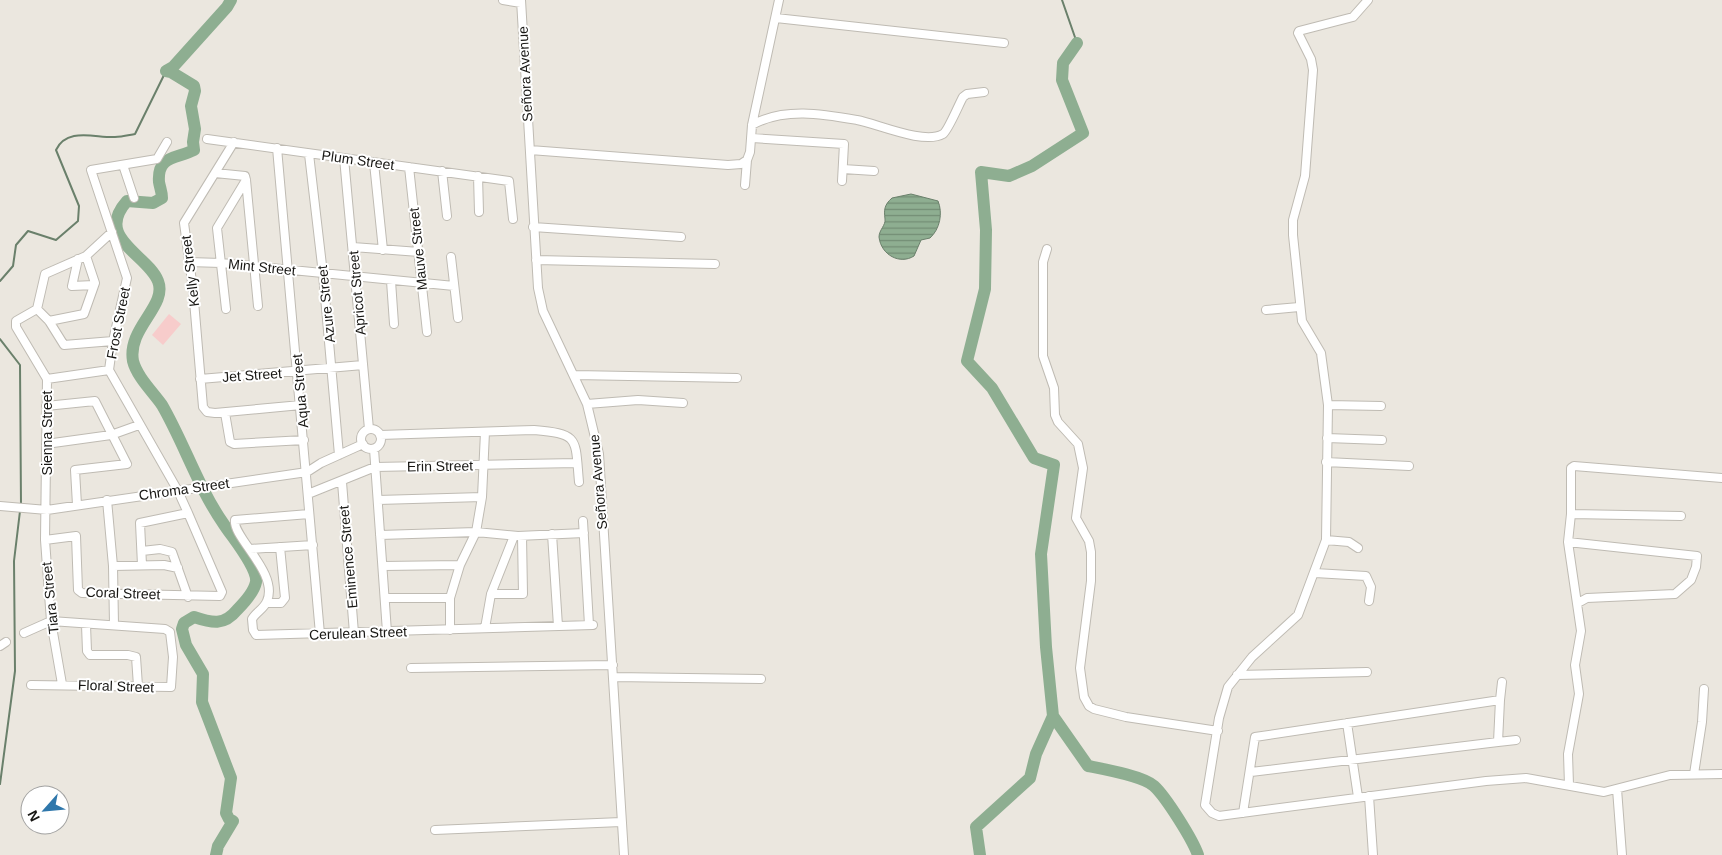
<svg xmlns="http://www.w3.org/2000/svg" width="1722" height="855" viewBox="0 0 1722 855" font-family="Helvetica,sans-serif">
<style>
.green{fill:#f7cccb}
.water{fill:url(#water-rules);stroke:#6a806b}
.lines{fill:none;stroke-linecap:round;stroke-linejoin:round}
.stream{stroke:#6a806b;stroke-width:2}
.river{stroke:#8eae91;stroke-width:12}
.minor-casing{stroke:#bfbbb3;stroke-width:10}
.minor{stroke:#fff;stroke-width:8}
.labels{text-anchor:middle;stroke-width:4;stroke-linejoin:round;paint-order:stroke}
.street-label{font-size:14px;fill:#171613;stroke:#fff}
</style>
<defs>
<pattern id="water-rules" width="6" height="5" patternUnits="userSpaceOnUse" patternTransform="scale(1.25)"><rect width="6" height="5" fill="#8eae91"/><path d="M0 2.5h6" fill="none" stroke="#738d75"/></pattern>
</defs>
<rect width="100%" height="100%" fill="#ebe7df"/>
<path class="green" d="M 169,314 L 181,324 L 163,345 L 152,335 Z"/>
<path class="water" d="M 911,194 L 938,201 C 943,213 940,229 930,238 L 921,240 L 914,256 C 900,265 881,255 879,237 C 879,230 886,225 885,219 C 884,210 884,205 892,198 Z"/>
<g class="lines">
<path class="stream" d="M 1062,0 L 1077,43
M 0,281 L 13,266 L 16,245 L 28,231 L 56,240 L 78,221 L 79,206 L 56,150 C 67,127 95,138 115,137 C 122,137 129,135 135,134 L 166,71
M 0,339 L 20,365 L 21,506
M 0,784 L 15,671 L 14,561 L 20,511"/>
<path class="river" d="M 166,71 L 171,72 L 194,86 L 195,91 L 191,106 L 195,129 L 193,142 L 194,150 C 177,159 157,155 159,182 C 160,188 162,192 162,198 L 153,203 L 127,201 C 94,238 147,254 158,281 C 168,306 127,328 133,361 C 137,377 153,392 162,405 C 184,443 198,487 223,523 C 231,536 258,567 256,582 C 254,592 244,603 237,610 C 224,626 212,623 194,617 L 184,623 L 182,629 L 186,645 L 203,674 L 202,702 L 231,778 L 226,813 L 229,819 L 233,821 L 218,846 L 216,855
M 166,71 L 173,67 L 227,7 L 231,0
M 1053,716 L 1088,766 C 1103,769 1143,776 1154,786 C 1166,797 1193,840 1198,855
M 980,855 L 976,827 L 1030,778 L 1036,754 L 1053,716 L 1046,647 L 1041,554 L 1054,465 L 1034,458 L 992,388 L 967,361 L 985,289 L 986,230 L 981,172 L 1009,176 L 1032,166 L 1083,133 L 1062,80 L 1063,63 L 1077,43"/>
<defs>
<path id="minor" d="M 503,0 L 521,3
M 521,0 L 538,288 L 543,311 L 587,404 L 599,454 L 624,855
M 1368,0 L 1353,17 L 1299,31 L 1298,33 L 1311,59 L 1313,70 L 1305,176 L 1293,220 L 1293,235 L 1302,321 L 1321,353 L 1328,405 L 1326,540 L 1298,615 L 1252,657 L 1228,687 L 1219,718 L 1205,805 L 1212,813 L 1219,816 L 1486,781 L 1526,778 L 1604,792 L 1670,775 L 1722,774
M 776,18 L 1004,43
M 752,125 C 784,107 823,114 857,120 C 878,124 924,145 943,134 C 948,131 959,104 963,97 L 967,94 L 984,92
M 752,138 L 844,144 L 842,181
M 207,139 L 509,181 L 513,219
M 234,142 L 184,223 L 193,289 L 203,407 L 207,412 L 215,413 L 301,405
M 277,148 L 320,634
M 530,150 L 728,165 L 741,164 L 747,160 L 750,152 L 752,125 L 779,0
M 309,154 L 323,274 L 339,455
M 344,158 L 369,429
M 374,163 L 383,250
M 123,165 L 134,198
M 409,167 L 427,332
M 843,169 L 874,171
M 442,171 L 447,216
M 215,173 L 245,176 L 246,180 L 258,306
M 478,176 L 479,212
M 745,185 L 747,160
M 533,227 L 681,237
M 353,247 L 419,252
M 1047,249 L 1043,262 L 1043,356 L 1054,388 L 1055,415 L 1058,422 L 1078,444 L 1083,468 L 1076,518 L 1089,541 L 1091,552 L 1091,581 L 1080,668 L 1084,697 L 1089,706 L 1094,709 L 1126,717 L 1218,731
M 451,257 L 458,318
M 78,259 L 72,286 L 94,285
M 536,260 L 715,264
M 189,262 L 221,263 L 454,286
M 391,281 L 394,324
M 37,309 L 49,321 L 64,345 L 113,341
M 226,309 L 217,228 L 246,180
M 1266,310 L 1299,307
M 49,321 L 84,314 L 95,283 L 86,256
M 575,375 L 737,378
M 47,379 L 109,370
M 200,379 L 363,365
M 587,404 L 638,400 L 683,403
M 1328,405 L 1381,406
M 46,406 L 95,401 L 127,464 L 75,470 L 77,505
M 225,413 L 230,442 L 234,444 L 304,440
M361 439a10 10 0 1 1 20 0a10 10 0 1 1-20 0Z
M 380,435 L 534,430 C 580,434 575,438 579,482
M 1327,438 L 1382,440
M 46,444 L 111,435 L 139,425
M 374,449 L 387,632
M 1326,462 L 1409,466
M 342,482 L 354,633
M 308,494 L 375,467 L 577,463
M 107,500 L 113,566 L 114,625
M 378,500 L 482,497
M 0,506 L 47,510 L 307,472 L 321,463 L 363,444
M 309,514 L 235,520 C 232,537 279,573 267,601 C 264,609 256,612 252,619 L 253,630 L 256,635 L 593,625
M 1571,514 L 1681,516
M 583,521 L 589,625
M 552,534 L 558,626
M 380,535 L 476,532 L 518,536 L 584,533
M 45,540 L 76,536 L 78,590 L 82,593 L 220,596 L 222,592 L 188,513
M 1326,540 L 1349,542 L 1358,548
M 1568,542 L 1697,556 L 1696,567 L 1691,580 L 1675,594 L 1587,598 L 1578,603
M 250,549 L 313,545
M 142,551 L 160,549 L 172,552 L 188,597
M 142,565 L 140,523 L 188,513 L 178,491 L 109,370 L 113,341 L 127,278 L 91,170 L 157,159 L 167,142
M 113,566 L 164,565 L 178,568
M 383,566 L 460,565
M 1315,573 L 1366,576 L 1371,587 L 1369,601
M 491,594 L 523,594 L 522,536
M 385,598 L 450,598
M 266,603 L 281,603 L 285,598 L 280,547
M 86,625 L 87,651 L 90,655 L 128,655 L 136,657 L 138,686
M 485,628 L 491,594 L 514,536
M 450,630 L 450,598 L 460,565 L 476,532 L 482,497 L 485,432
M 24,633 L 51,621 L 165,629 L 170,632 L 173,657 L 171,687 L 31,685
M 0,646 L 6,642
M 411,668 L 613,665
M 1237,675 L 1367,672
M 613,677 L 761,679
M 62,684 L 51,621 L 45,540 L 47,379 L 16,327 L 16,321 L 37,309 L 45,274 L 86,256 L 112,232
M 1500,700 L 1502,682
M 1347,723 L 1358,797
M 1498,742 L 1516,740
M 1694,774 L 1702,722 L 1704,689
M 1569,785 L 1568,754 L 1579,694 L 1575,665 L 1581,631 L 1568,542 L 1571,514 L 1571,468 L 1574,466 L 1722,478
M 1617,789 L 1622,855
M 1369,796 L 1373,855
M 1243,813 L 1255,737 L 1500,700 L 1498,742 L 1251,772
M 435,830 L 621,822"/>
</defs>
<use href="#minor" class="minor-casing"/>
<use href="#minor" class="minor"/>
</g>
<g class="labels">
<g class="street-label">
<text transform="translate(525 74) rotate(-93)" y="5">Señora Avenue</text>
<text transform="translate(358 160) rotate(8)" y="5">Plum Street</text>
<text transform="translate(418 249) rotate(-96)" y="5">Mauve Street</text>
<text transform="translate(262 267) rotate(6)" y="5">Mint Street</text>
<text transform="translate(190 271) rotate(-97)" y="5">Kelly Street</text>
<text transform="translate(357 293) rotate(-95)" y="5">Apricot Street</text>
<text transform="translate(326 304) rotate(-96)" y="5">Azure Street</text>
<text transform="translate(118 323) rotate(-79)" y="5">Frost Street</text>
<text transform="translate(252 375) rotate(-4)" y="5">Jet Street</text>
<text transform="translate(300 391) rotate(-95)" y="5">Aqua Street</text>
<text transform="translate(47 433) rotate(-90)" y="5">Sienna Street</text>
<text transform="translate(440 466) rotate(-1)" y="5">Erin Street</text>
<text transform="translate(598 482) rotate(-95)" y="5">Señora Avenue</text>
<text transform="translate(184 489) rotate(-8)" y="5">Chroma Street</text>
<text transform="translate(348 557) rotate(-95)" y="5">Eminence Street</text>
<text transform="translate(123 593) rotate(2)" y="5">Coral Street</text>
<text transform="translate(50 598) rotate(-96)" y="5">Tiara Street</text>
<text transform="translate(358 633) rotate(-2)" y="5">Cerulean Street</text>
<text transform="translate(116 686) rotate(2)" y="5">Floral Street</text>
</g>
</g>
<g transform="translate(45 810) rotate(243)"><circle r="24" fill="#ffffff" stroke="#a2a2a1"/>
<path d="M0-4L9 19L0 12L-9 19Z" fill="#2f77ab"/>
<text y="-8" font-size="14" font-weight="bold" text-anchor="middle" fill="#171613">N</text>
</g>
</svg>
